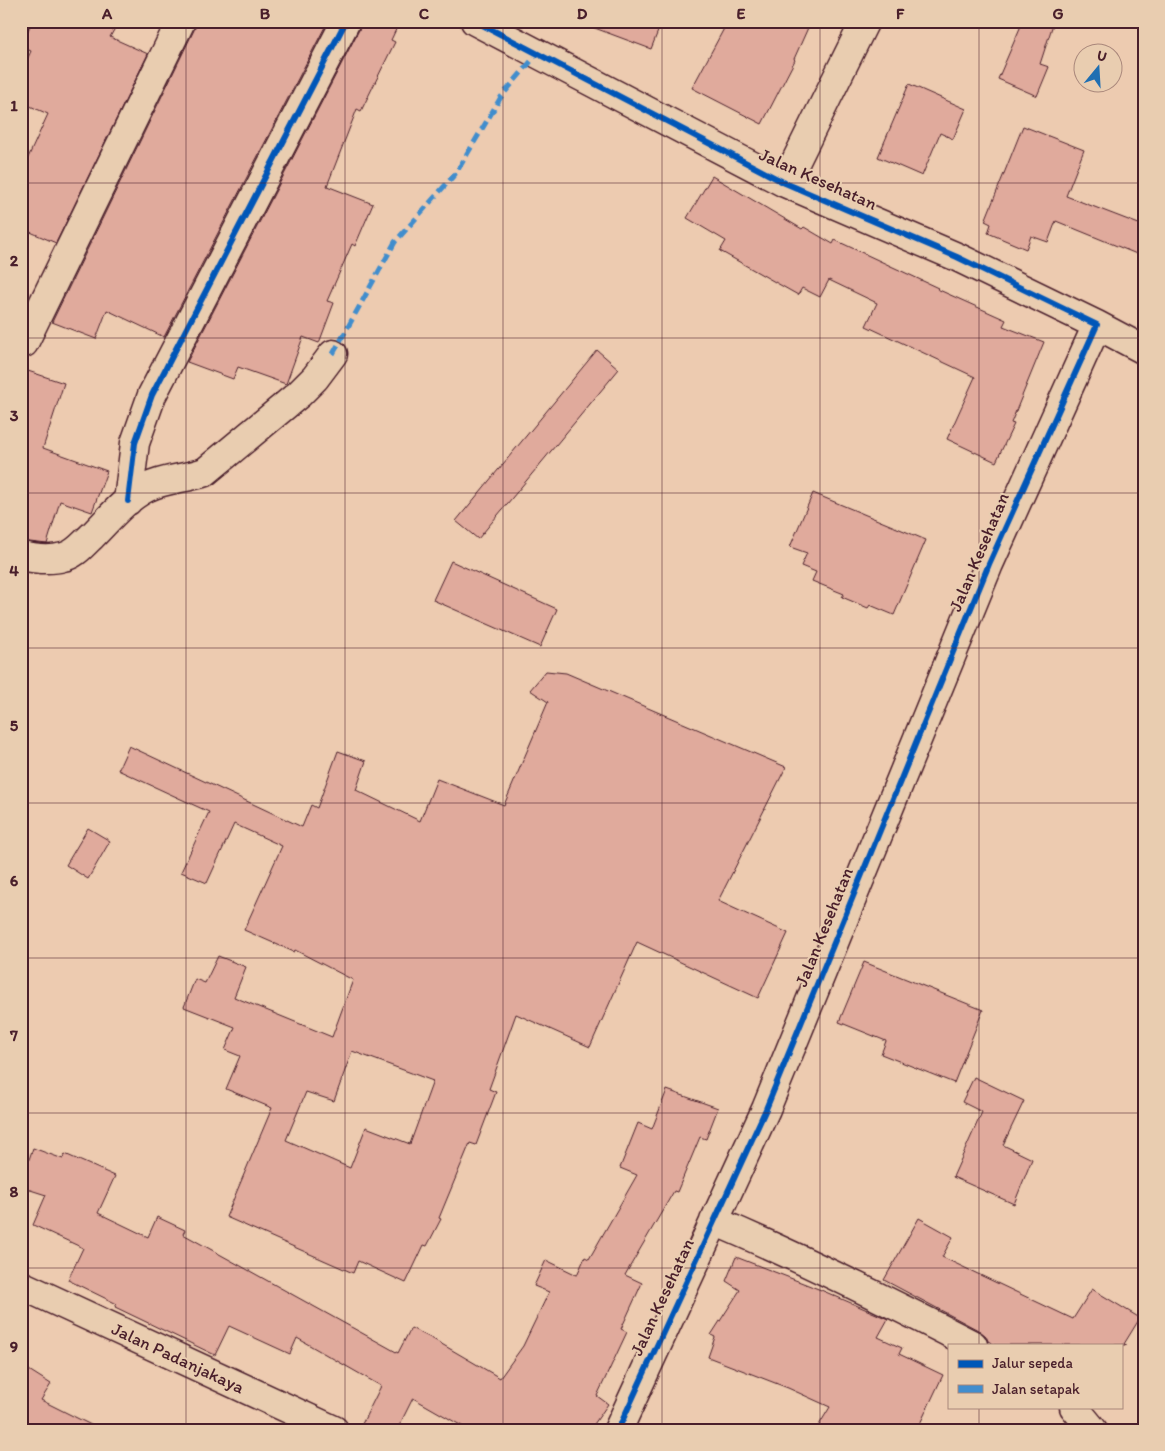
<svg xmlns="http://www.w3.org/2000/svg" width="1165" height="1451" viewBox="0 0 1165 1451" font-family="Itim,sans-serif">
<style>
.building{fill:#e0aa9c;stroke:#4a1f2b;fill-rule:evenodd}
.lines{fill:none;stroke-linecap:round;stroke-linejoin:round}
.street-casing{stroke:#4a1f2b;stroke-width:31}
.secondary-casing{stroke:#4a1f2b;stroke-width:31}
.street{stroke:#e9cdb0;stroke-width:28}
.secondary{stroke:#e9cdb0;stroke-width:28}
.quiet{stroke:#418dcd;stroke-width:5;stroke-dasharray:10 5;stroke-linecap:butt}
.cycleway-casing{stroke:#e9cdb0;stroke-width:9}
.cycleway{stroke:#0057b8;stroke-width:6}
.grid{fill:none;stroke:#4a1f2b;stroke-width:1;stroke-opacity:0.55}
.labels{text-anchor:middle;stroke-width:4;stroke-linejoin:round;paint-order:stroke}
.street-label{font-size:18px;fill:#4a1f2b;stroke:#e9cdb0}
.neatline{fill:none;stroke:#4a1f2b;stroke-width:2}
.grid-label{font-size:16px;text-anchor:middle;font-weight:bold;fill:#4a1f2b}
</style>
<rect width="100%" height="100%" fill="#edcbb0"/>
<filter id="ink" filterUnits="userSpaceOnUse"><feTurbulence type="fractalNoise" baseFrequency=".02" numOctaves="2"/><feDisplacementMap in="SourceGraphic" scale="10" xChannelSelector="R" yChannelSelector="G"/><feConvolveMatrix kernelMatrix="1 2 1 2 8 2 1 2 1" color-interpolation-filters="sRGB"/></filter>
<g filter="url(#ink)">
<path class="building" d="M 32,21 L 119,21 L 110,37 L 148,54 L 56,243 L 21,228 L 21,173 L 48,114 L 21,102 L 21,73 L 31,51 L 21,47 Z
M 196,21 L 328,21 L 164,337 L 107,310 L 96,339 L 52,322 L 195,28 Z
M 361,21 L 400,21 L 391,40 L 395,42 L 361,111 L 357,109 L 327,186 L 373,204 L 355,246 L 352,244 L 327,301 L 334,303 L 319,343 L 303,337 L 286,384 L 238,367 L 233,379 L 187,362 L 360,28 Z
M 584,21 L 662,21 L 651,49 L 584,24 Z
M 728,21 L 811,21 L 794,59 L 795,60 L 762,124 L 692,88 Z
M 1023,21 L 1054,21 L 1040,64 L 1049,67 L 1037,96 L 998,79 Z
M 909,84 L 966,109 L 953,139 L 940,133 L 922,176 L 878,157 Z
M 1023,126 L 1084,150 L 1066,196 L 1144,226 L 1144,257 L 1056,221 L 1048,242 L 1031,236 L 1026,249 L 988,233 L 991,224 L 985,221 Z
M 712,176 L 802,229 L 804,227 L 833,244 L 835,240 L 938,288 L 937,289 L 1006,320 L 1003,326 L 1044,342 L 1011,423 L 1014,424 L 996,462 L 947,439 L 975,377 L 866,326 L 877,303 L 829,280 L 820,297 L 802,288 L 798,295 L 720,251 L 726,241 L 687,218 Z
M 597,350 L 619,369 L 478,539 L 456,521 Z
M 28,371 L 64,383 L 43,448 L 107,471 L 92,512 L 60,501 L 47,544 L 21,541 L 21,392 Z
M 813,493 L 926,540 L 894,615 L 870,605 L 868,608 L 842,597 L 844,594 L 812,581 L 816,572 L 801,566 L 807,553 L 790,547 Z
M 451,561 L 557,609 L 540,647 L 433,600 Z
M 546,671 L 566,673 L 786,767 L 718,901 L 788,933 L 758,998 L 637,942 L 590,1047 L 516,1014 L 489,1089 L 496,1092 L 476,1145 L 470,1143 L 439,1218 L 441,1219 L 427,1246 L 424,1245 L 406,1283 L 358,1261 L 353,1273 L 226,1217 L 272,1108 L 226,1089 L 240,1056 L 225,1050 L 235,1027 L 184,1007 L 195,979 L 205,983 L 218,956 L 246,967 L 234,997 L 332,1037 L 353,980 L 295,950 L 294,952 L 244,930 L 282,846 L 234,824 L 207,883 L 181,872 L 209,812 L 118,770 L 129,746 L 302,827 L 311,805 L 317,808 L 338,751 L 366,761 L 356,790 L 420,821 L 437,779 L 504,805 L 548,702 L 530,690 ZM 352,1051 L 433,1081 L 410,1144 L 366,1127 L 350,1168 L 286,1140 L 306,1092 L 334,1101 Z
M 88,828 L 110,841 L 88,879 L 66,865 Z
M 864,962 L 983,1010 L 954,1083 L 881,1054 L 886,1041 L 839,1022 Z
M 974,1077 L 1024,1101 L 1003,1145 L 1032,1159 L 1014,1204 L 953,1177 L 982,1112 L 962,1102 Z
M 667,1090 L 718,1108 L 706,1139 L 700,1137 L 677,1192 L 674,1191 L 625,1275 L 642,1283 L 621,1329 L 627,1332 L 597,1396 L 608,1404 L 590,1430 L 469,1430 L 413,1398 L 397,1430 L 359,1430 L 381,1386 L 297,1338 L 290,1354 L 229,1326 L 215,1355 L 115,1307 L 117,1304 L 68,1280 L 83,1248 L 33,1225 L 46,1195 L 21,1187 L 21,1182 L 33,1148 L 63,1159 L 65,1154 L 115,1176 L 98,1213 L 148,1237 L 157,1217 L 185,1230 L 183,1234 L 398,1353 L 411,1328 L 433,1339 L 500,1378 L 523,1346 L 549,1292 L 534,1286 L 546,1260 L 577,1275 L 585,1257 L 589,1259 L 637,1175 L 620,1168 L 638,1123 L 652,1129 Z
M 919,1218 L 953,1237 L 942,1257 L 1073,1319 L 1092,1289 L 1140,1318 L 1124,1344 L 1127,1345 L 995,1345 L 988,1341 L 986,1336 L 980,1331 L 884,1280 Z
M 736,1257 L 821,1290 L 888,1319 L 878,1337 L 902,1348 L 899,1354 L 943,1375 L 917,1430 L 816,1430 L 830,1407 L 788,1388 L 708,1357 L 715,1337 L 711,1335 L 740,1290 L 726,1281 Z
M 21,1365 L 51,1384 L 41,1400 L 101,1430 L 21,1430 Z"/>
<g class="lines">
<defs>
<path id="street" d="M 475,21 L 785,183 L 957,257 L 1097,325 L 989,564 L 766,1109 L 618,1430
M 785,183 L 865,21
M 1097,325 L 1144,350
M 24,343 L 181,21
M 128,501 L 135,443 L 152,395 L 346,21
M 21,556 C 35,559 50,561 63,557 C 75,555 83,544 91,537 C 108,520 125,499 146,488 C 165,478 185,479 205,472 L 299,394 L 315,378 L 333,354
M 714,1221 C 802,1258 888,1301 973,1345
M 1074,1407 L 1093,1430"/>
<path id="secondary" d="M 21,1285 L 334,1430"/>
</defs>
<use href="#street" class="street-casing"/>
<use href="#secondary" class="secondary-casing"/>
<use href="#street" class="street"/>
<use href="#secondary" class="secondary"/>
<path class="quiet" d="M 333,354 L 395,242 L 456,173 L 501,97 L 537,54"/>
<defs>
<path id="cycleway" d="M 475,21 L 785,183 L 957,257 L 1097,325 L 989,564 L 766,1109 L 618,1430
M 128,501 L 135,443 L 152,395 L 346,21"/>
</defs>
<use href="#cycleway" class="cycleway-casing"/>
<use href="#cycleway" class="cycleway"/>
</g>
</g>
<path class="grid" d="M 186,21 L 186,1430M 345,21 L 345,1430M 503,21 L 503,1430M 662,21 L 662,1430M 820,21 L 820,1430M 979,21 L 979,1345M 21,183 L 1144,183M 21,338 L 1144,338M 21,493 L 1144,493M 21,648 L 1144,648M 21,803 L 1144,803M 21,958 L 1144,958M 21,1113 L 1144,1113M 21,1268 L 1144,1268M 979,1407 L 979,1430"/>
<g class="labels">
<g class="street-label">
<text transform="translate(818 179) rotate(24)" y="6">Jalan Kesehatan</text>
<text transform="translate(979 552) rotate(-67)" y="6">Jalan Kesehatan</text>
<text transform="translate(824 927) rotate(-68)" y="6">Jalan Kesehatan</text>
<text transform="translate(662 1297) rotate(-65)" y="6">Jalan Kesehatan</text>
<text transform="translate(178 1358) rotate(25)" y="6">Jalan Padanjakaya</text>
</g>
</g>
<rect width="1165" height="1451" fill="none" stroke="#e9cdb0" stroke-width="55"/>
<rect x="948" y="1344" width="175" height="65" fill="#e9cdb0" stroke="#a9877b"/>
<rect x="958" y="1360" width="25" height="8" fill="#0057b8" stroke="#a9877b"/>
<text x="992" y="1368" font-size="15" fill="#4a1f2b">Jalur sepeda</text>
<rect x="958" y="1385" width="25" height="8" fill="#418dcd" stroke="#a9877b"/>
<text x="992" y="1394" font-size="15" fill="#4a1f2b">Jalan setapak</text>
<g transform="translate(1098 68) rotate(18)"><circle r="24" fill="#e9cdb0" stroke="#a9877b"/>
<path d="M0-4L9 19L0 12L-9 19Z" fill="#1f6fb2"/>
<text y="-8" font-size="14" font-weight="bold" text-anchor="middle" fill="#4a1f2b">U</text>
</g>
<rect x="28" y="28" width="1110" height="1396" class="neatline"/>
<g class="grid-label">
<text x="107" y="19">A</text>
<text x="265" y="19">B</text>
<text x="424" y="19">C</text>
<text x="582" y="19">D</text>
<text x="741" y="19">E</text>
<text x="900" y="19">F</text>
<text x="1058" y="19">G</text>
<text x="14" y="111">1</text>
<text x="14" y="266">2</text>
<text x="14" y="421">3</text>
<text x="14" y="576">4</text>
<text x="14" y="731">5</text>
<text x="14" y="886">6</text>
<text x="14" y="1041">7</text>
<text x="14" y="1197">8</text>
<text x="14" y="1352">9</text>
</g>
</svg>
